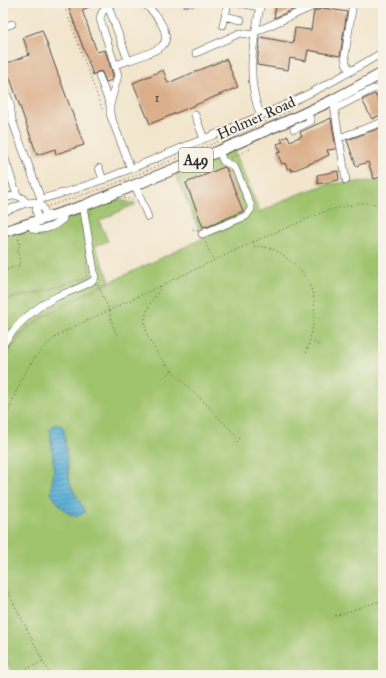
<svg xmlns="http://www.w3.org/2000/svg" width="386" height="678" viewBox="0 0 386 678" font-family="'IM FELL Great Primer',serif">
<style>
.grass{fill:url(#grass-tufts);stroke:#66784c}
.garden{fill:#a0c46e;stroke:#66784c}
.water{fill:url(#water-rules);stroke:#426c80}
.building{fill:#dbae8a}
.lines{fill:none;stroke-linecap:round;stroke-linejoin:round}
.minor-casing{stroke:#494743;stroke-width:8}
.highway-casing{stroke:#494743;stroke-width:12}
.path{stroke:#494743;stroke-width:1;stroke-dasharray:1 3;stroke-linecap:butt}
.minor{stroke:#fff;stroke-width:7}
.highway{stroke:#fff;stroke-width:10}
.labels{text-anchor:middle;stroke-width:4;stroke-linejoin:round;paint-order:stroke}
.number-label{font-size:13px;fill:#574c43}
.shield{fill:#f7f3e8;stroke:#686764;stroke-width:1}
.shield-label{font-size:14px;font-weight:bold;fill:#2b2b2b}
.street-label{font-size:15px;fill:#2b2b2b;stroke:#f7f3e8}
</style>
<defs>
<pattern id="grass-tufts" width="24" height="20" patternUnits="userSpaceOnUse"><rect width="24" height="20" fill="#a0c46e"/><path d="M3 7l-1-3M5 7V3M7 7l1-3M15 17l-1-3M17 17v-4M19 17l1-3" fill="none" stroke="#839f5b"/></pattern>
<pattern id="water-rules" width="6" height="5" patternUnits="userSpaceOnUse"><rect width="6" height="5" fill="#59aed5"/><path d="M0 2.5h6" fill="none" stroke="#4a8ead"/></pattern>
</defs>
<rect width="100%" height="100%" fill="#f7f3e8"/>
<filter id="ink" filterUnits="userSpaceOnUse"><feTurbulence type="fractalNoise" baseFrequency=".025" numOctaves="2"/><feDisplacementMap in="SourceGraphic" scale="8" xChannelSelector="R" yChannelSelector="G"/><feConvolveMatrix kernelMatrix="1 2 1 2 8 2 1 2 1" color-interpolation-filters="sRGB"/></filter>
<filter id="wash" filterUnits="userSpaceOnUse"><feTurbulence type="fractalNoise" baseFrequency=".012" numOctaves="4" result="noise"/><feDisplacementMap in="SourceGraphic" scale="16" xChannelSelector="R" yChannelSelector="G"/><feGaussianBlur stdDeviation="0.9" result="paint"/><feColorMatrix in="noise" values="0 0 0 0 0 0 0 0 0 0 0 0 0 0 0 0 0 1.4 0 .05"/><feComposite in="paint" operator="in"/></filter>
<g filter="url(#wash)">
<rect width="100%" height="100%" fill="#f2e5cc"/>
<path class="grass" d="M 117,199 L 136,204 L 99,221 L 108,241 L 95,246 L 110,281 L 43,317 L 12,347 L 3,362 L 3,300 L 38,293 L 90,276 L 81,213 Z"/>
<path class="garden" d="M 233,149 L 260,212 L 296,195 L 328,184 L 371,181 L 383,182 L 383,675 L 13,675 L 3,654 L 3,362 L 12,347 L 25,331 L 43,317 L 89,292 L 242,220 L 202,236 L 175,174 Z
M 81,213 L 90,276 L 38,293 L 3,300 L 3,238 Z"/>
<path class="water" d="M 58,424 L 62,426 L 64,429 L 69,477 L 71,486 L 85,511 L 83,514 C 80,515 77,517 74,516 C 67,515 54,499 51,493 L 54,468 L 50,428 L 53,425 Z"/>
<g id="blocks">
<path class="building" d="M 67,3 L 99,3 L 82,10 L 97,52 L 105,50 L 113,75 L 112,80 L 106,82 L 102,72 L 100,71 L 97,72 L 93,75 Z
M 292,3 L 300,3 L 299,7 L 274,18 L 276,5 L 292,7 Z
M 324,8 L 347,12 L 340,56 L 308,50 L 306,61 L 290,58 L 288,70 L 257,65 L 260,37 L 293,43 L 295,28 L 311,30 L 314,11 Z
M 42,30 L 84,145 L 56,154 L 55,149 L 37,155 L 5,64 L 29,55 L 23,37 Z
M 226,59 L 238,87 L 150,124 L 133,83 L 163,70 L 168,83 Z
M 375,94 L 383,109 L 383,114 L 372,119 L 362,100 Z
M 331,118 L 336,149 L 327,150 L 329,155 L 319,160 L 292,171 L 290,168 L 288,170 L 285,163 L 282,164 L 277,153 L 281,152 L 277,144 L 283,142 L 281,139 L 288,136 L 290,141 L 302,136 L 300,132 Z
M 383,127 L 383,176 L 374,179 L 368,162 L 356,166 L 347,140 Z
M 224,167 L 226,168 L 243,211 L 207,227 L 207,226 L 203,227 L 186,183 Z
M 338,171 L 339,180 L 318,184 L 317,175 Z"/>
</g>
</g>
<g filter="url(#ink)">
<use href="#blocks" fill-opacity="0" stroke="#494743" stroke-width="1"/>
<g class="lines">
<defs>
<path id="minor" d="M 113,3 C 106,7 101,11 100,19 L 118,75 L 110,105 L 110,114 L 131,169
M 186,3 L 191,3
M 239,3 L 260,7
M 261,3 C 253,41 245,79 261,116
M 338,3 L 345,4
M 108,6 L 128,60
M 225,16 L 241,20
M 223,25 L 228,3
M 3,27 L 12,24
M 255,32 L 318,4 L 324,3
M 196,53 L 240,33 L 254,35
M 115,65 C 126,61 155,53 162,46 C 174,34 153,11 144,3
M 350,72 L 346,63 L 345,55 L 353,3
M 99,76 L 110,105
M 3,85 L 10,103 L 12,120 L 41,199
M 333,100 L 346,180
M 334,106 L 338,107 L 373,89 L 383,89
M 195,115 L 204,139
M 294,129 L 311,121 L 307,112
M 339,138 L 383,122
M 3,156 L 4,156 L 17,195
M 99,168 L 103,180
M 135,185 L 148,217
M 3,199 C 12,195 21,193 26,203
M 3,212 L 26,203 L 38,202 L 43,208 L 47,218
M 38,221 L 36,209 L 41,199 C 92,186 138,166 186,146 C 228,129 271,113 312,92 C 336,80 360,66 383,52
M 30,224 L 33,229 C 44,231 55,226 63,219 L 63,213
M 202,234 L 246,216 L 251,209 L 251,206 L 235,168 L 231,165 L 223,161 L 219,151
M 3,344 C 17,324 35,307 58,296 C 70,291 84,287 94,280 L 95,277 L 83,206
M 15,675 L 17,674"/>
<path id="highway" d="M 3,232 L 83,206 L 219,151 L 292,119 L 333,100 L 383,73"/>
</defs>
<use href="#minor" class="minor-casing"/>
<use href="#highway" class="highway-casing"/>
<path class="path" d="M 63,3 L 103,111
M 265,122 L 291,110
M 231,158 L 252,148
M 124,198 L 133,200
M 49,206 L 104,188 L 256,126
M 193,229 L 198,231
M 204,239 L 213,260
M 253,242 L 255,247 C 270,246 277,250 288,259 C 324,288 316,315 306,354
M 3,271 L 20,265 L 18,248 L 20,245 L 18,237
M 98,285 L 109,310 L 113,327 L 118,336
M 161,286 C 155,298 147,305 145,319 C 142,348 187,385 206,404 C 217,415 228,428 240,439 L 235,444
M 310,341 L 319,345
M 167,375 L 171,371
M 3,426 C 19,385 25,358 63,332 L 253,242 L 326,211 L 359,203 L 383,204
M 3,582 L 50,675
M 335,616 L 383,600
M 23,671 L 43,661"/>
<use href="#minor" class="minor"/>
<use href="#highway" class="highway"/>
</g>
</g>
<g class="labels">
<g class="number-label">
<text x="157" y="102">1</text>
</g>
<rect class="shield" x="179" y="148" width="34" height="24" rx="3"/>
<g class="shield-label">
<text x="196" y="165">A49</text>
</g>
<g class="street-label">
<text transform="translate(256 118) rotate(-24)" y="5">Holmer Road</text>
</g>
</g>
<rect width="386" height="678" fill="none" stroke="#f7f3e8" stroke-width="16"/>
</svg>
